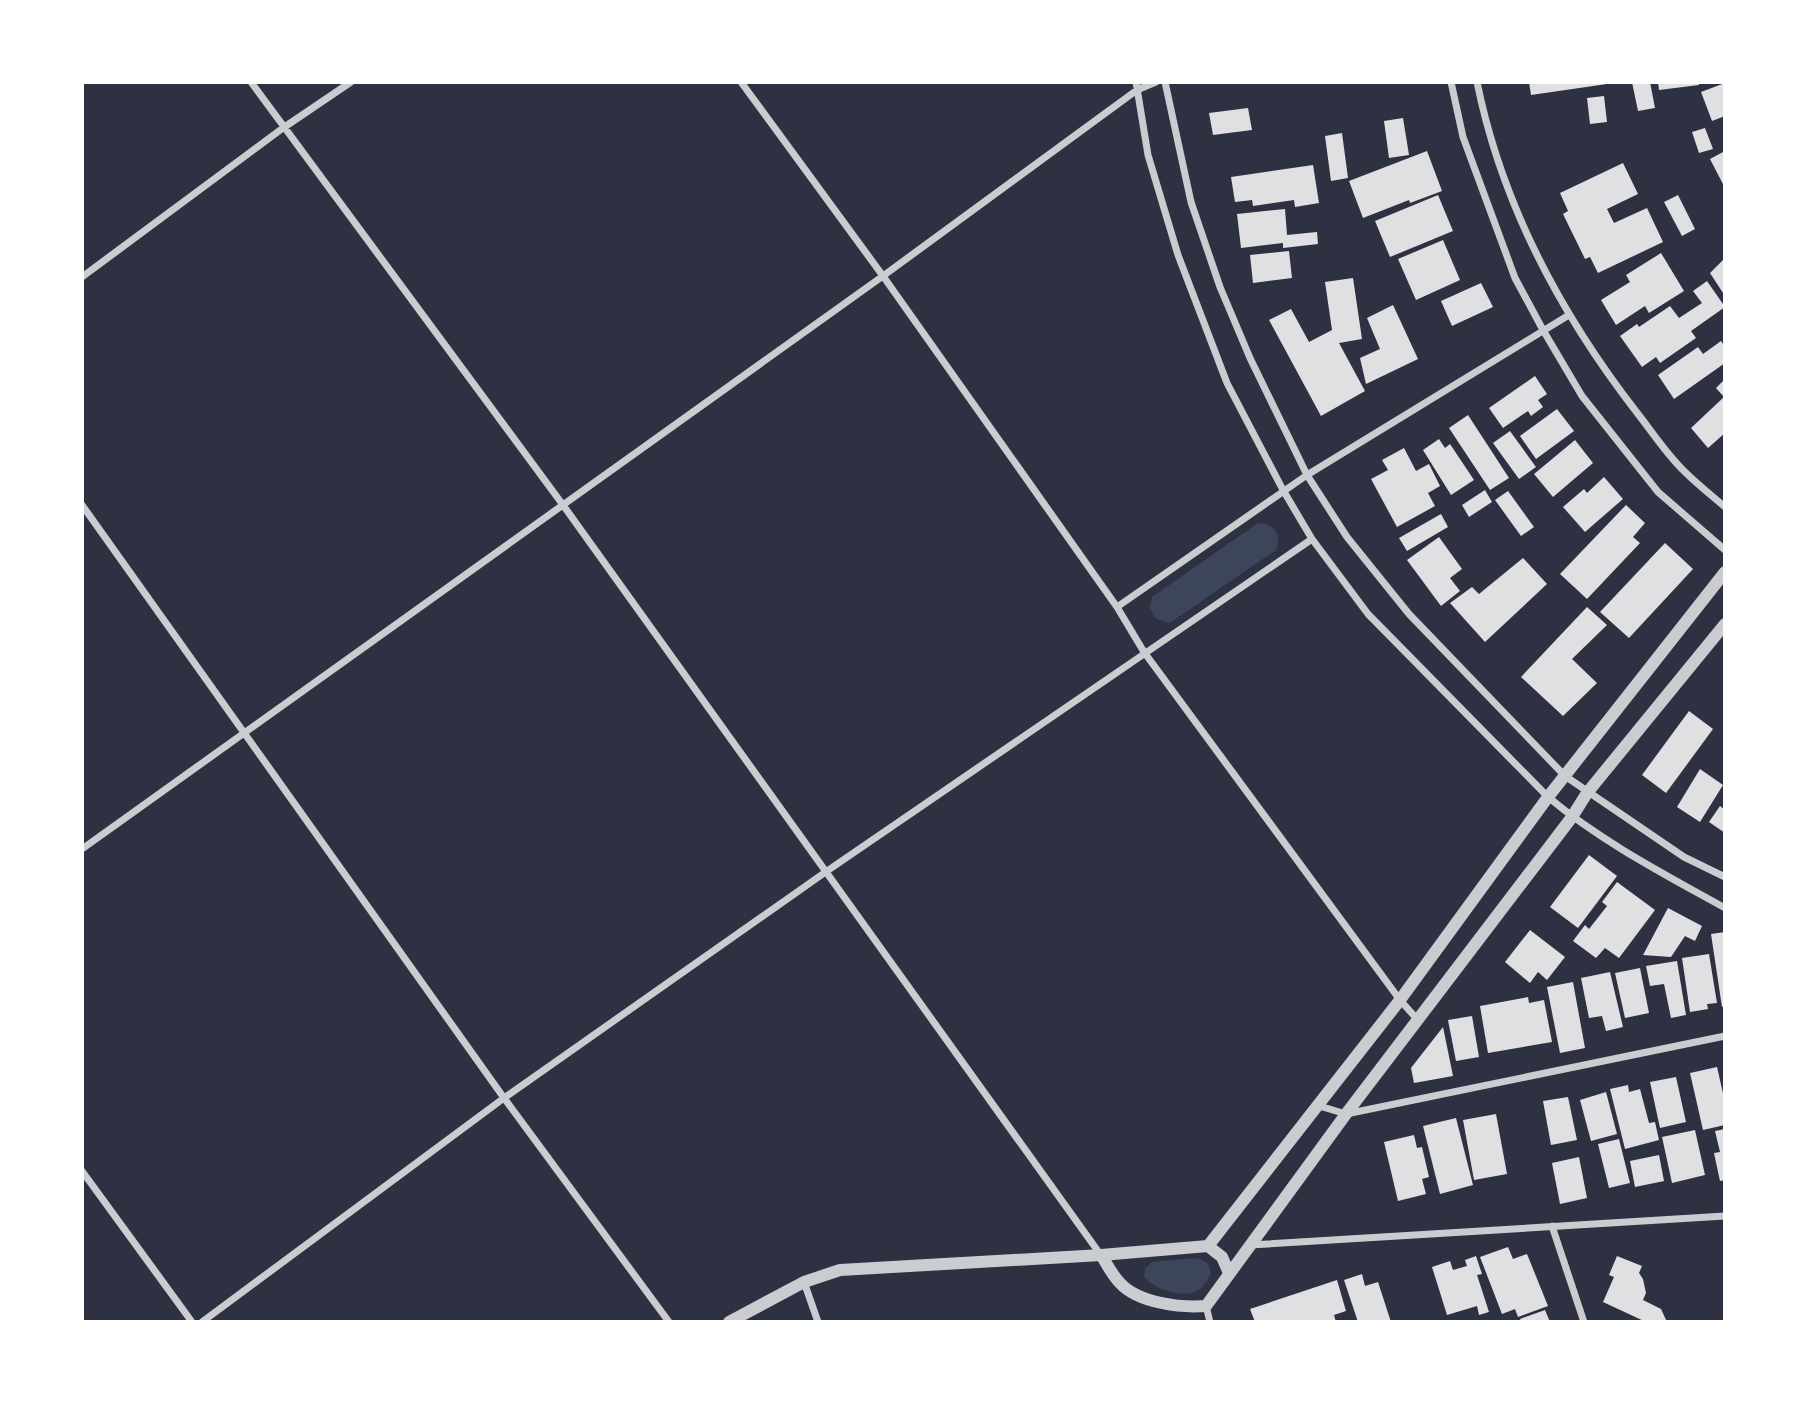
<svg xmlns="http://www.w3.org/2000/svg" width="1807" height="1404" viewBox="0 0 1807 1404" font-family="Jost,sans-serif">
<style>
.green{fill:#3c4559}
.building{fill:#e0e0e3}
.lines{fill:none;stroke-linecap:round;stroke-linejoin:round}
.minor{stroke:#caccd0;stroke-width:7}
.tertiary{stroke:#caccd0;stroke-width:12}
</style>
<rect width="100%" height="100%" fill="#2d3142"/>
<path class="green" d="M 1258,523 C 1275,524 1282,534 1276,550 L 1170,623 L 1156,619 L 1150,608 L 1152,597 Z
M 1195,1258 C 1206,1260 1210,1264 1211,1274 C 1207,1281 1203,1288 1197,1291 C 1182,1299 1154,1289 1144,1277 L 1145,1268 L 1152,1262 Z"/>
<path class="building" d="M 1529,82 L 1607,82 L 1607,84 L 1531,95 Z
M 1632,82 L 1650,82 L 1655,108 L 1638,111 Z
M 1658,82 L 1699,82 L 1699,85 L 1659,90 Z
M 1725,83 L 1725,116 L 1712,121 L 1701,92 Z
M 1604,96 L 1607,122 L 1590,124 L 1587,98 Z
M 1248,108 L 1252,130 L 1213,135 L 1209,113 Z
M 1403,118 L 1409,155 L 1389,158 L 1384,121 Z
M 1705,128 L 1713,149 L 1699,153 L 1692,132 Z
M 1342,133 L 1348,178 L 1331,181 L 1325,136 Z
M 1427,151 L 1442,191 L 1410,203 L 1409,200 L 1363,218 L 1349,181 Z
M 1725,151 L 1725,188 L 1710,159 Z
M 1623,163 L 1638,194 L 1607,209 L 1614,223 L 1647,208 L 1663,242 L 1598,273 L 1590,257 L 1585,259 L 1563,214 L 1568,211 L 1560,193 Z
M 1313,165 L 1319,203 L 1295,207 L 1294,200 L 1253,206 L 1252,200 L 1235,202 L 1231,177 Z
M 1438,195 L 1453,231 L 1390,257 L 1375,221 Z
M 1678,195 L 1695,229 L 1682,236 L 1664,202 Z
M 1285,209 L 1287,235 L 1317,232 L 1318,244 L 1283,248 L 1283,243 L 1241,248 L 1237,214 Z
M 1443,240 L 1460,280 L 1416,300 L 1398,259 Z
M 1289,251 L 1292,278 L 1253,283 L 1250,255 Z
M 1661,253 L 1684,291 L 1649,313 L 1645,306 L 1616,325 L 1601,300 L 1630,282 L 1626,275 Z
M 1725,258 L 1725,296 L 1710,273 Z
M 1353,278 L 1362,339 L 1339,343 L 1365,391 L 1321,416 L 1269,320 L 1291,309 L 1309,342 L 1332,330 L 1325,282 Z
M 1707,281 L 1725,307 L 1691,331 L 1696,338 L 1660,363 L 1656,357 L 1642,367 L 1620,336 L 1637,324 L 1639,327 L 1670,306 L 1679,318 L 1702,303 L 1693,291 Z
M 1481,283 L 1493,307 L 1452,326 L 1441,301 Z
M 1393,305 L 1418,359 L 1366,384 L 1360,358 L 1380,349 L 1367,318 Z
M 1721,341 L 1725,347 L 1725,363 L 1674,399 L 1658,375 L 1698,347 L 1703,354 Z
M 1535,376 L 1547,394 L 1538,400 L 1543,407 L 1531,416 L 1528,411 L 1503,428 L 1489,408 Z
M 1725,379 L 1725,433 L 1708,448 L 1691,428 L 1724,397 L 1716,388 Z
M 1557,409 L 1574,431 L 1536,459 L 1520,436 Z
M 1468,415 L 1509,478 L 1490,490 L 1449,428 Z
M 1510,431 L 1536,467 L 1519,479 L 1493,443 Z
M 1439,439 L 1445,448 L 1450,444 L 1474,480 L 1451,495 L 1423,450 Z
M 1575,440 L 1593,463 L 1553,497 L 1534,474 Z
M 1404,448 L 1416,471 L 1429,464 L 1440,486 L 1428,493 L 1435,506 L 1397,527 L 1371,479 L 1388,470 L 1382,460 Z
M 1604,477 L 1623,499 L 1585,532 L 1563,507 L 1584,489 L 1587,493 Z
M 1485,490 L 1492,502 L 1469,517 L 1462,505 Z
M 1508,491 L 1534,527 L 1521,536 L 1495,500 Z
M 1626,505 L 1645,523 L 1633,537 L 1640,543 L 1587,599 L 1560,574 Z
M 1441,514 L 1448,527 L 1407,551 L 1399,538 Z
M 1439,537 L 1462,569 L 1450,578 L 1460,591 L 1441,606 L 1407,560 Z
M 1665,543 L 1693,569 L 1629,638 L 1600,612 Z
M 1523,558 L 1547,584 L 1485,642 L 1450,603 L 1472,587 L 1479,594 Z
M 1587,607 L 1607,625 L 1572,659 L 1597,683 L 1563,716 L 1521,677 Z
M 1689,711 L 1713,729 L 1666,793 L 1642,775 Z
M 1700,769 L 1723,785 L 1700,822 L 1677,807 Z
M 1720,806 L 1725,810 L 1725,833 L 1709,822 Z
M 1589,855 L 1617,876 L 1578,928 L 1550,907 Z
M 1617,882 L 1655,910 L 1619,958 L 1605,948 L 1596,958 L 1573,941 L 1585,925 L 1589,929 L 1607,906 L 1602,902 Z
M 1668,908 L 1702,926 L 1695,941 L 1685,936 L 1671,957 L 1643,955 Z
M 1530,930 L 1565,957 L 1547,980 L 1538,972 L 1530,983 L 1505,962 Z
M 1725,932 L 1725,1006 L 1722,1007 L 1711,934 Z
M 1709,954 L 1717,1003 L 1707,1004 L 1708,1009 L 1690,1012 L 1682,958 Z
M 1677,961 L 1686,1015 L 1671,1018 L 1664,984 L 1650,986 L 1646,966 Z
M 1640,968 L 1649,1013 L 1625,1018 L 1615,973 Z
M 1610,972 L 1623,1027 L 1606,1031 L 1602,1016 L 1589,1018 L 1581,978 Z
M 1573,982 L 1585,1048 L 1560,1053 L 1547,987 Z
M 1528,997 L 1529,1003 L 1544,1000 L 1552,1042 L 1488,1053 L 1480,1006 Z
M 1472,1016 L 1479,1057 L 1456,1061 L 1448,1020 Z
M 1443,1027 L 1453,1076 L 1414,1083 L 1411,1068 Z
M 1717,1067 L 1725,1102 L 1725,1125 L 1703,1130 L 1690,1073 Z
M 1676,1077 L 1686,1122 L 1660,1128 L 1650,1082 Z
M 1628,1085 L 1629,1092 L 1640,1089 L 1649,1123 L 1655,1122 L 1659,1140 L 1625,1149 L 1610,1089 Z
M 1606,1092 L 1617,1134 L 1591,1141 L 1580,1100 Z
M 1568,1097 L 1577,1140 L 1551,1145 L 1543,1101 Z
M 1496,1114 L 1507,1174 L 1474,1180 L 1463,1120 Z
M 1456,1118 L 1473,1185 L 1440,1194 L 1423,1126 Z
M 1725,1129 L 1725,1180 L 1720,1181 L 1714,1153 L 1720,1152 L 1715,1131 Z
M 1695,1130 L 1705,1175 L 1672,1183 L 1662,1137 Z
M 1414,1135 L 1417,1148 L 1422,1147 L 1429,1177 L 1422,1179 L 1426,1194 L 1398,1201 L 1384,1142 Z
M 1619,1139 L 1630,1183 L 1609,1188 L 1598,1144 Z
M 1659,1155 L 1664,1181 L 1635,1187 L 1630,1161 Z
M 1579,1157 L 1587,1198 L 1560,1204 L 1552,1163 Z
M 1508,1247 L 1513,1259 L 1527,1254 L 1548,1306 L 1518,1317 L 1515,1309 L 1502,1314 L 1480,1257 Z
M 1476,1256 L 1482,1274 L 1477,1275 L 1489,1312 L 1479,1315 L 1477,1306 L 1447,1315 L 1432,1267 L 1450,1261 L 1453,1270 L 1467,1266 L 1465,1260 Z
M 1617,1256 L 1642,1266 L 1639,1273 L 1643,1279 L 1646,1293 L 1643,1300 L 1661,1309 L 1667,1322 L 1646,1322 L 1603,1302 L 1614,1277 L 1609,1275 Z
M 1362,1274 L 1365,1286 L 1378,1282 L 1391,1322 L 1358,1322 L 1344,1280 Z
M 1337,1280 L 1346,1311 L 1334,1315 L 1336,1322 L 1255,1322 L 1250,1309 Z
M 1545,1310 L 1550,1322 L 1521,1322 L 1520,1319 Z"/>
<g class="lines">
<path class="minor" d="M 251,82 L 563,505 L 1100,1254
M 741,82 L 883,276 L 1117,607 L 1144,652 L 1400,1000 L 1417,1019
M 1136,82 L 1148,155 L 1178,255 L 1227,383 L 1283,490 L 1312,539 L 1368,614 L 1548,797 C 1602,842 1664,874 1725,908
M 1165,82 L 1191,202 L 1220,287 L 1250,358 L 1307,475 L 1347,537 L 1409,614 L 1565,776 L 1684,857 L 1725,877
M 1451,82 L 1463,137 L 1515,278 L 1543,330 L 1582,396 L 1658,492 L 1725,550
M 1477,82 C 1502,206 1561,315 1638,414 C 1653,433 1667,455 1685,472 C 1697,484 1711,495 1725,507
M 82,277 L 283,128 L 351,82
M 82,505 L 504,1098 L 669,1322
M 1117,607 L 1307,475 L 1569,315
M 82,849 L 883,276 L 1137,90 L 1156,82
M 1316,1105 L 1346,1114 L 1725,1036
M 82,1171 L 192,1322
M 1552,1226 L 1584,1322
M 1250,1245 L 1725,1216
M 804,1282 L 818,1322
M 1206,1306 L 1210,1322
M 202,1322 L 504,1098 L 827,871 L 1312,539"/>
<path class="tertiary" d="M 1208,1246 L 1400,1000 L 1548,797 L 1725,572
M 1208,1246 L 1222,1257 L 1229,1273
M 1101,1255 C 1107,1264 1112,1275 1120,1283 C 1138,1303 1181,1308 1206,1306 L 1346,1114 L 1572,817 L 1587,793 L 1725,624
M 729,1322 L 804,1282 L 840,1270 L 1101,1255 L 1208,1246"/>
</g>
<rect width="1807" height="1404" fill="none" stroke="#ffffff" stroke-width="168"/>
</svg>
